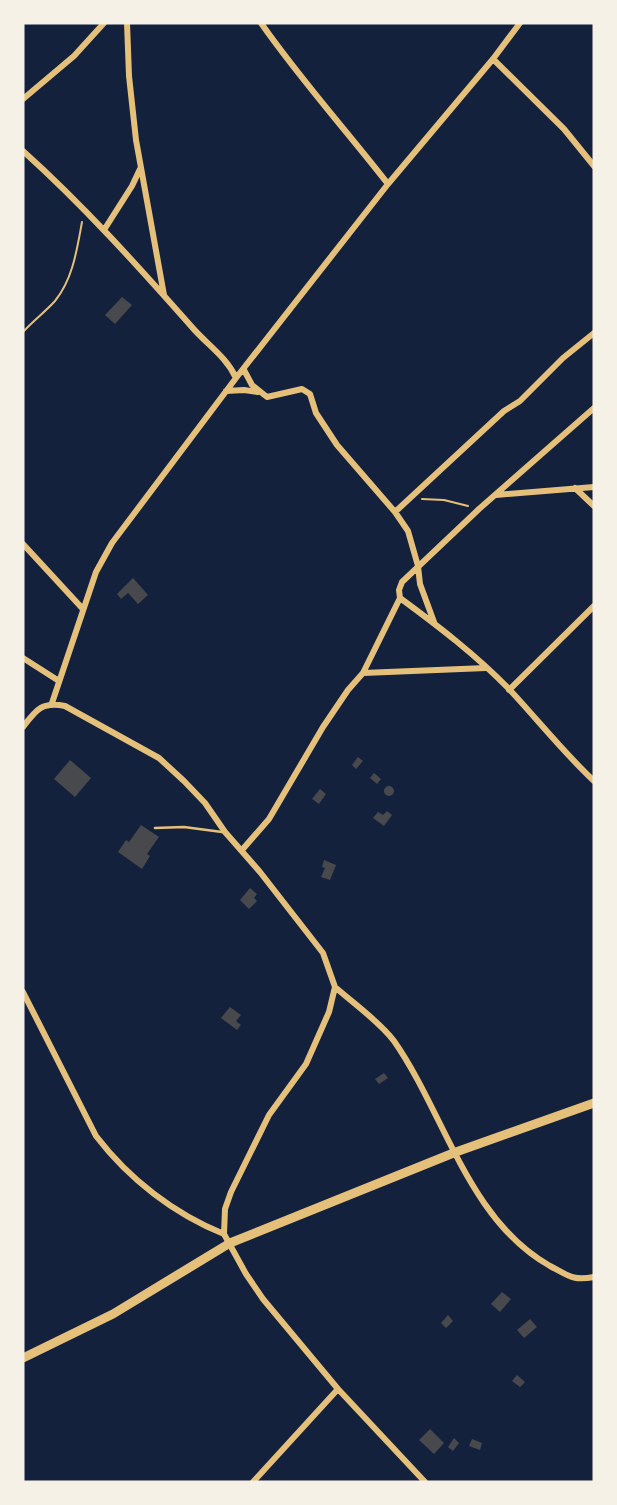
<svg xmlns="http://www.w3.org/2000/svg" width="617" height="1505" viewBox="0 0 617 1505" font-family="Bitter,serif">
<style>
.building{fill:#48494c}
.lines{fill:none;stroke-linecap:round;stroke-linejoin:round}
.path{stroke:#e5c07b;stroke-width:2}
.service{stroke:#e5c07b;stroke-width:2.5}
.minor{stroke:#e5c07b;stroke-width:6}
.primary{stroke:#e5c07b;stroke-width:9}
</style>
<rect width="100%" height="100%" fill="#14213d"/>
<path class="building" d="M 122,297 L 132,305 L 115,324 L 105,315 Z
M 133,578 L 148,595 L 138,604 L 128,593 L 121,599 L 117,594 Z
M 358,757 L 363,761 L 356,769 L 352,765 Z
M 70,760 L 91,778 L 75,797 L 54,779 Z
M 374,773 L 381,779 L 377,784 L 370,778 Z
M384 791a5 5 0 1 1 10 0a5 5 0 1 1-10 0Z
M 320,789 L 326,794 L 319,804 L 312,799 Z
M 387,811 L 392,815 L 384,826 L 373,818 L 378,812 L 383,815 Z
M 141,825 L 159,837 L 147,854 L 150,856 L 142,869 L 118,852 L 126,840 L 129,842 Z
M 324,860 L 336,865 L 330,880 L 321,877 L 325,868 L 322,867 Z
M 250,888 L 257,894 L 254,898 L 257,901 L 249,909 L 240,900 Z
M 230,1007 L 241,1015 L 236,1021 L 241,1025 L 237,1030 L 221,1018 Z
M 384,1073 L 388,1078 L 379,1084 L 375,1079 Z
M 502,1292 L 511,1299 L 500,1312 L 491,1304 Z
M 448,1315 L 453,1321 L 446,1328 L 441,1323 Z
M 530,1319 L 537,1327 L 524,1338 L 517,1330 Z
M 517,1375 L 525,1382 L 520,1387 L 512,1381 Z
M 430,1429 L 444,1443 L 434,1454 L 419,1440 Z
M 454,1438 L 459,1443 L 453,1451 L 448,1447 Z
M 472,1439 L 482,1443 L 480,1450 L 469,1446 Z"/>
<g class="lines">
<path class="path" d="M 23,332 C 33,321 45,312 55,301 C 73,279 77,249 82,222
M 422,499 L 444,500 L 468,506"/>
<path class="service" d="M 155,828 L 184,827 L 222,832"/>
<path class="minor" d="M 127,23 L 129,76 L 136,140 L 164,295
M 261,23 C 300,79 346,130 388,184
M 493,59 L 564,129 L 594,166
M 23,99 L 74,56 L 104,23
M 23,151 C 83,205 137,265 191,326 C 206,344 226,356 236,378 L 112,543 L 96,572 L 52,703
M 104,230 L 132,186 L 140,169
M 244,370 L 252,385 L 267,397 L 302,389 L 310,394 L 316,413 L 337,445 L 395,512 L 408,531 L 418,566 L 420,584 L 434,622
M 236,378 L 388,184 L 493,59 L 520,23
M 226,391 L 244,390 L 258,392
M 575,488 L 594,506
M 496,495 L 594,487
M 395,512 L 504,411 L 520,401 L 563,358 L 594,333
M 23,544 L 82,608
M 400,598 C 438,626 476,655 509,689 C 538,720 563,752 594,781
M 23,658 L 59,681
M 363,673 L 486,668
M 509,690 L 594,606
M 23,727 C 36,710 42,701 65,706 L 159,758 L 184,781 L 205,803 L 225,832 L 260,872 L 323,953 L 335,987 L 329,1012 L 306,1064 L 269,1115 L 231,1192 L 225,1209 L 224,1234 L 246,1274 L 263,1299 L 338,1389 L 425,1482
M 242,850 L 269,819 L 323,727 L 348,690 L 363,673 L 400,598 L 399,590 L 402,582 L 479,509 L 594,408
M 335,987 C 353,1003 380,1022 394,1041 C 445,1114 468,1220 550,1266 C 569,1276 573,1281 594,1277
M 23,992 L 96,1136 C 129,1179 174,1214 224,1234
M 253,1482 L 338,1389"/>
<path class="primary" d="M 23,1358 L 113,1314 L 230,1243 L 456,1152 L 594,1103"/>
</g>
<rect width="617" height="1505" fill="none" stroke="#f6f1e7" stroke-width="49"/>
</svg>
